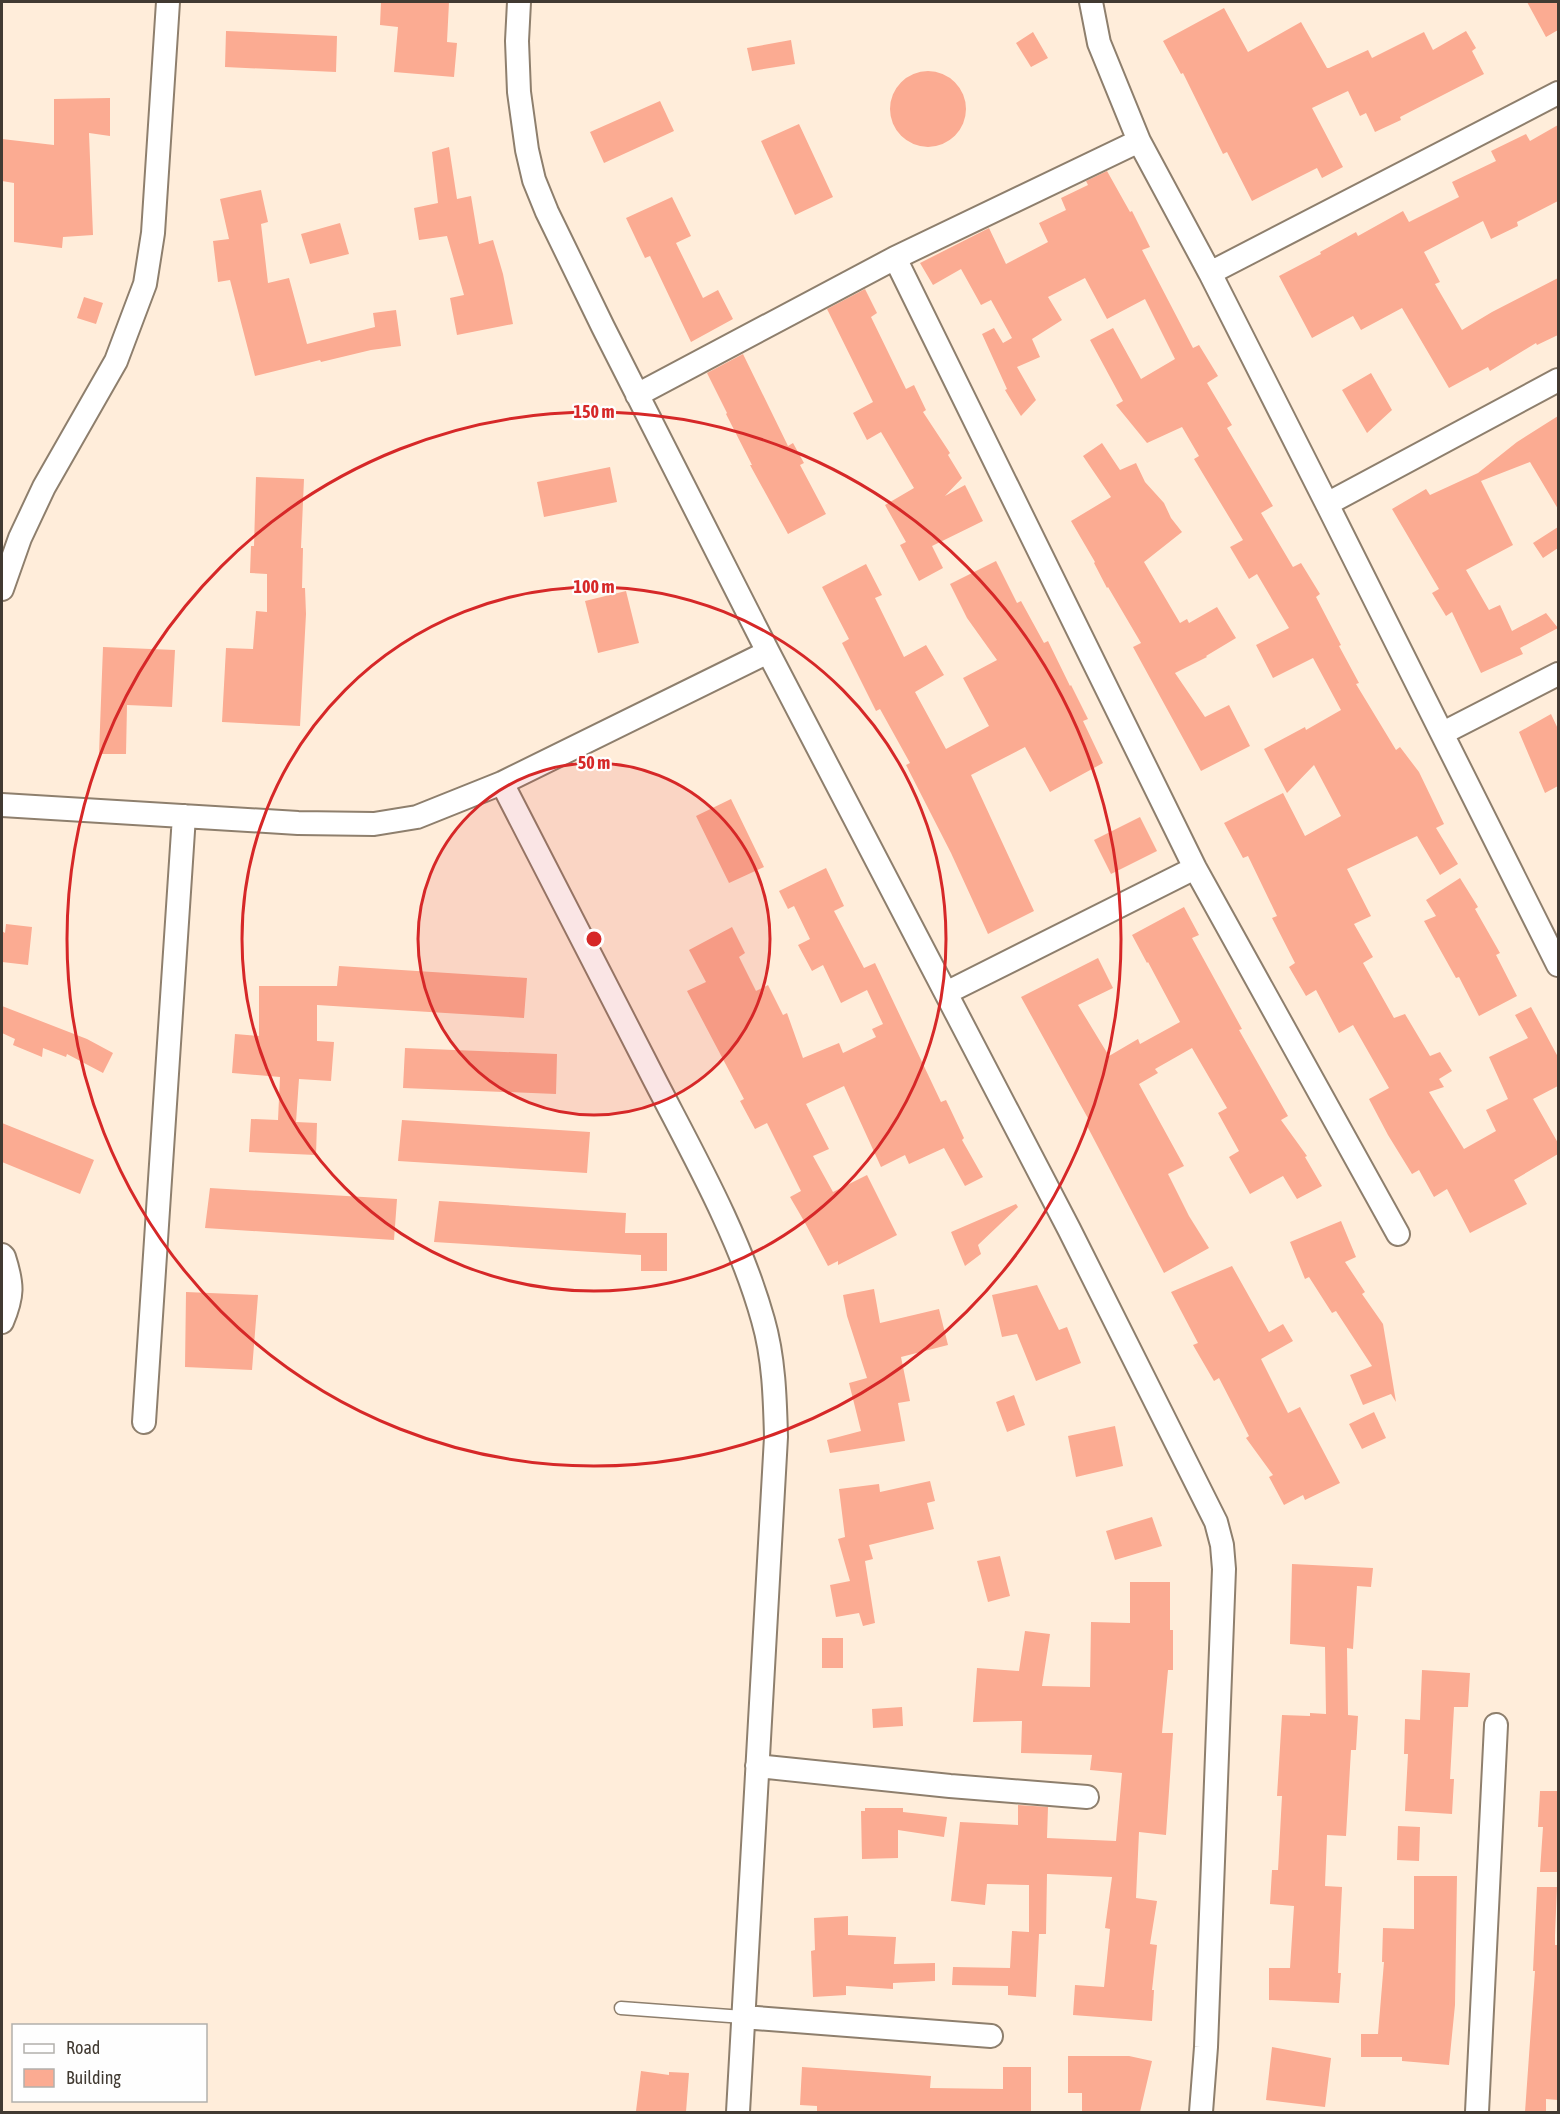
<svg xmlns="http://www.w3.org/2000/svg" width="1560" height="2114" viewBox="0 0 1560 2114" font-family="'Asap Condensed',sans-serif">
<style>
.building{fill:#fbab92}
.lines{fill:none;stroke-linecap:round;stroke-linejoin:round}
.service-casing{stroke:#8e7f6d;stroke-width:15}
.minor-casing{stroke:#8e7f6d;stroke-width:26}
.service{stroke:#fff;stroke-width:12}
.minor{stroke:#fff;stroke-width:22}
.ring{fill:none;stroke:#d62828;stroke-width:3}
.centre{fill:#d62828;stroke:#fefefe;stroke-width:3}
.ring-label{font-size:18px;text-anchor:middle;font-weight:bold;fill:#d62828;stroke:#fefefe;stroke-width:4.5;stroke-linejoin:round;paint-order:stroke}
</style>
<rect width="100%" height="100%" fill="#ffedda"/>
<path class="building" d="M 381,2 L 449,2 L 447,42 L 457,43 L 454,77 L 394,72 L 398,27 L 380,25 Z
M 1527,2 L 1558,2 L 1558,30 L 1546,37 Z
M 1224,8 L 1248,52 L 1301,22 L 1327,68 L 1329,68 L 1368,50 L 1372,58 L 1424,32 L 1433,50 L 1466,31 L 1476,48 L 1472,51 L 1484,74 L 1400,117 L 1401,120 L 1375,132 L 1366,113 L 1360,116 L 1348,91 L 1312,108 L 1343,167 L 1322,178 L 1317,168 L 1252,201 L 1227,152 L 1223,154 L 1183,73 L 1181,74 L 1163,41 Z
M 226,31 L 337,36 L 336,72 L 225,67 Z
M 1033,32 L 1048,58 L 1031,67 L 1016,43 Z
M 791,40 L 795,64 L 752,71 L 747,48 Z
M890 109a38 38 0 1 1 76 0a38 38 0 1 1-76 0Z
M 110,98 L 110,136 L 89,133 L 93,235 L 63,237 L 62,248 L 14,242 L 14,183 L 2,181 L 2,139 L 54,145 L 54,99 Z
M 660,101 L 674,131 L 604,163 L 590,132 Z
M 799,124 L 833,197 L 795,215 L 761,141 Z
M 1558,125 L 1558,201 L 1517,222 L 1518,226 L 1491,239 L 1483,221 L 1424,252 L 1440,282 L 1435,284 L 1462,330 L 1492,312 L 1558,278 L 1558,335 L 1537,345 L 1536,343 L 1490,371 L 1488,367 L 1449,388 L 1402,308 L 1361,330 L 1353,316 L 1312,338 L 1279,276 L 1321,254 L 1320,252 L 1356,232 L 1358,236 L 1403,211 L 1409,222 L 1459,197 L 1452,182 L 1496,161 L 1491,151 L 1526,134 L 1530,141 Z
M 449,147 L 457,199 L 471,196 L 479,244 L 493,240 L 503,274 L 513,324 L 457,335 L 450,298 L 464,295 L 447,236 L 419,240 L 414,208 L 438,203 L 432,152 Z
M 1107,171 L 1130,212 L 1132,211 L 1150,247 L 1142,250 L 1193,348 L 1199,345 L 1218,376 L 1207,383 L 1232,425 L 1227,428 L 1273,506 L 1261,513 L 1293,567 L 1301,563 L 1320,594 L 1316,597 L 1341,645 L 1339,646 L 1359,683 L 1356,684 L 1396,750 L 1400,747 L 1419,772 L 1444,824 L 1436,828 L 1458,864 L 1440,875 L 1417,836 L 1347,869 L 1371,916 L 1354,924 L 1373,957 L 1363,963 L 1394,1018 L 1405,1014 L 1430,1056 L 1440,1052 L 1452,1071 L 1439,1079 L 1444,1087 L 1429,1092 L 1464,1149 L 1496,1131 L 1486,1110 L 1508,1099 L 1489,1057 L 1528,1038 L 1515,1015 L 1531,1007 L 1558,1057 L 1558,1086 L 1533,1099 L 1558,1143 L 1558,1154 L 1514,1180 L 1527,1204 L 1470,1233 L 1447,1189 L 1434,1197 L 1419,1170 L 1412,1174 L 1388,1135 L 1369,1099 L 1389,1088 L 1353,1025 L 1339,1033 L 1316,990 L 1306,996 L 1289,967 L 1295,963 L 1272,918 L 1277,916 L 1248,856 L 1243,858 L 1224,823 L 1283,793 L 1305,836 L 1341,816 L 1314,765 L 1287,793 L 1264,749 L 1305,727 L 1306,730 L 1341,710 L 1313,658 L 1273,678 L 1256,645 L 1289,628 L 1257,574 L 1249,579 L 1230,547 L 1243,540 L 1194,459 L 1199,456 L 1182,427 L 1147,443 L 1116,405 L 1123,401 L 1090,340 L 1113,328 L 1141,379 L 1175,359 L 1145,299 L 1107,319 L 1085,278 L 1048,297 L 1062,320 L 1032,339 L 1040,357 L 1017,367 L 1036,400 L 1021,416 L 1005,390 L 1007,389 L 982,334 L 994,328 L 1003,343 L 1012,338 L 991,300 L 981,305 L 961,269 L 933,285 L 920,263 L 989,228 L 1006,264 L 1048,242 L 1039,223 L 1066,210 L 1061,198 L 1088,185 L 1086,181 Z
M 261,190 L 268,222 L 261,224 L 268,283 L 289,278 L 307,344 L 375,327 L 373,313 L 396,310 L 401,346 L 371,350 L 321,362 L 320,360 L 255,376 L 230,280 L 218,282 L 213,241 L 229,239 L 220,199 Z
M 672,197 L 691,236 L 676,243 L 703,298 L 718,290 L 733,319 L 691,342 L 650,256 L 645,258 L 626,218 Z
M 340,223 L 349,254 L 310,264 L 301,234 Z
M 865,289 L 877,313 L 871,317 L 906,389 L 914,385 L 926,410 L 923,412 L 950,453 L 948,455 L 962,478 L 945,496 L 965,485 L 983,521 L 932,546 L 943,568 L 919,581 L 900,545 L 906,542 L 885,505 L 914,488 L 881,432 L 867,440 L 853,413 L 873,402 L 827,309 Z
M 84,297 L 103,303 L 96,324 L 77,318 Z
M 743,354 L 788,446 L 793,443 L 804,463 L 800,465 L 826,514 L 788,534 L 750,465 L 752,465 L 726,414 L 727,413 L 707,373 Z
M 1371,373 L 1392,410 L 1367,433 L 1342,390 Z
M 1558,416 L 1558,509 L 1530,462 L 1481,481 L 1513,545 L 1466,570 L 1489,610 L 1500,605 L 1512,631 L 1546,613 L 1558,628 L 1520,648 L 1523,654 L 1481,673 L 1452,612 L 1446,616 L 1432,593 L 1439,589 L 1392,509 L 1426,489 L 1430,495 L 1478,473 L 1517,442 Z
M 1102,443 L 1120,470 L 1136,463 L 1145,482 L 1164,503 L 1171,518 L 1182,532 L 1144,562 L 1180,623 L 1187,619 L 1189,623 L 1217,607 L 1236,638 L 1206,656 L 1207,657 L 1175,673 L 1205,717 L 1229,705 L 1250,746 L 1201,771 L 1133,647 L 1141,643 L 1108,587 L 1107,588 L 1094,563 L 1095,562 L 1071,521 L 1111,497 L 1083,456 Z
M 610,467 L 617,502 L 544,517 L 537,482 Z
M 256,477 L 304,479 L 301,548 L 303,548 L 302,588 L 305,588 L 306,614 L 300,726 L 222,722 L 226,648 L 253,649 L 256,611 L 267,612 L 267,574 L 250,573 L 251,546 L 254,546 Z
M 1558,527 L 1558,548 L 1543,558 L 1533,543 Z
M 996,561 L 1017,603 L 1021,601 L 1044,643 L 1048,641 L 1070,686 L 1071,685 L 1088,719 L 1083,721 L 1103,763 L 1050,792 L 1025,747 L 971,775 L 1034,911 L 988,934 L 951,853 L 906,765 L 910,763 L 880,709 L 876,711 L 842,643 L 849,639 L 822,587 L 866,564 L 882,595 L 875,598 L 904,657 L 926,645 L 944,675 L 915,692 L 946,749 L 989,726 L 963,678 L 997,660 L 967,618 L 950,584 Z
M 626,591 L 639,643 L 598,653 L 585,601 Z
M 103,647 L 175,650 L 172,707 L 127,705 L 126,754 L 99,754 Z
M 1551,714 L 1558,729 L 1558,786 L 1545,793 L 1519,732 Z
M 731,799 L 764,867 L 729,883 L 696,816 Z
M 1140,817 L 1157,851 L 1111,874 L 1094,840 Z
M 826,868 L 844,906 L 834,911 L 864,968 L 875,963 L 941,1102 L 946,1100 L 964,1138 L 962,1140 L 983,1177 L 965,1186 L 944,1148 L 909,1164 L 905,1155 L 881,1167 L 844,1086 L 806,1104 L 829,1149 L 813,1156 L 833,1192 L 867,1175 L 897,1235 L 838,1265 L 838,1261 L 828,1266 L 804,1221 L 790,1197 L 801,1191 L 767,1123 L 755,1129 L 740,1101 L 744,1099 L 687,991 L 706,982 L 689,950 L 732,927 L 745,953 L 739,957 L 756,991 L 768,985 L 783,1015 L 787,1013 L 803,1058 L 839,1043 L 843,1053 L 876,1037 L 872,1029 L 883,1024 L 867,990 L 841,1003 L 823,965 L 812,971 L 798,945 L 810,939 L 794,906 L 788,909 L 779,891 Z
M 1460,878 L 1478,907 L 1475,909 L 1500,953 L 1496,955 L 1517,996 L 1479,1016 L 1459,977 L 1456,978 L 1424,921 L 1436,916 L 1426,900 Z
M 1184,907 L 1199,935 L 1192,938 L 1242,1029 L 1239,1030 L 1288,1116 L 1281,1120 L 1307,1156 L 1305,1157 L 1322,1186 L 1297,1199 L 1283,1176 L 1250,1194 L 1229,1157 L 1239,1151 L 1218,1113 L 1227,1108 L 1192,1048 L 1155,1069 L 1158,1073 L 1139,1084 L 1184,1166 L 1168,1174 L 1189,1216 L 1209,1248 L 1164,1273 L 1086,1124 L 1090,1122 L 1021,997 L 1098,958 L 1113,988 L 1078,1005 L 1109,1056 L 1138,1039 L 1140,1044 L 1180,1022 L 1148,962 L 1147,963 L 1132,935 Z
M 6,924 L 32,927 L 28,965 L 2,962 L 2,931 L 5,933 Z
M 339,966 L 527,978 L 524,1018 L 317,1005 L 317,1041 L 334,1042 L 331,1081 L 299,1079 L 296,1122 L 317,1123 L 316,1155 L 249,1152 L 251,1119 L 278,1120 L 280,1077 L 232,1073 L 235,1034 L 259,1036 L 259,986 L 337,986 Z
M 2,1006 L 87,1039 L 113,1053 L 103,1073 L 67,1054 L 66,1057 L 43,1048 L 42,1057 L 13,1045 L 15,1039 L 2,1033 Z
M 405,1048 L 557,1054 L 556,1094 L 403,1088 Z
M 402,1120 L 590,1132 L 587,1173 L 398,1161 Z
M 2,1123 L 94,1160 L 80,1194 L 2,1162 Z
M 210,1188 L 397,1199 L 394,1240 L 205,1228 Z
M 439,1201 L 626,1213 L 625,1233 L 667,1233 L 667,1271 L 641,1271 L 641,1255 L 434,1242 Z
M 1016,1204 L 1018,1207 L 978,1245 L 981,1254 L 965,1266 L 951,1232 Z
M 1341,1221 L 1356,1257 L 1345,1262 L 1365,1292 L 1362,1294 L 1383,1324 L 1396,1402 L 1391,1394 L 1363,1405 L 1350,1375 L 1372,1366 L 1336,1311 L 1332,1313 L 1309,1277 L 1305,1279 L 1290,1242 Z
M 1232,1266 L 1269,1332 L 1283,1324 L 1293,1341 L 1261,1359 L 1288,1413 L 1300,1407 L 1340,1483 L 1305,1500 L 1303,1495 L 1284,1505 L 1269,1477 L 1273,1475 L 1246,1438 L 1249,1436 L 1219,1378 L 1214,1381 L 1193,1345 L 1198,1343 L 1171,1292 Z
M 1037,1285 L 1059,1330 L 1067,1327 L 1081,1363 L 1036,1381 L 1017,1334 L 1002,1337 L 992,1295 Z
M 874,1289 L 880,1323 L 939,1309 L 948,1345 L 901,1357 L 910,1401 L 898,1403 L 905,1441 L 830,1453 L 827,1440 L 861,1431 L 849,1383 L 867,1378 L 847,1316 L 843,1295 Z
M 186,1292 L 258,1295 L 252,1370 L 185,1367 Z
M 1014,1395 L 1025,1425 L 1007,1432 L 996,1402 Z
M 1374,1412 L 1386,1438 L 1362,1449 L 1349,1424 Z
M 1115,1426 L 1123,1466 L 1076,1477 L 1068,1436 Z
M 930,1481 L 935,1501 L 927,1503 L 934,1529 L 869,1545 L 873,1559 L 865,1561 L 875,1623 L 863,1626 L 859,1613 L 836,1617 L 830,1585 L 850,1581 L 838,1539 L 845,1537 L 839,1489 L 879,1484 L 880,1492 Z
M 1152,1517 L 1162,1546 L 1115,1560 L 1106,1531 Z
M 1000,1556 L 1010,1596 L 988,1602 L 977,1561 Z
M 1292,1564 L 1373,1568 L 1371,1587 L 1357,1586 L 1353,1649 L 1347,1648 L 1348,1715 L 1358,1716 L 1356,1750 L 1351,1750 L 1346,1836 L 1327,1835 L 1325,1886 L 1342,1887 L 1338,1973 L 1341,1973 L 1339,2003 L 1269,2000 L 1269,1968 L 1290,1968 L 1294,1906 L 1270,1904 L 1272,1870 L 1278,1870 L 1282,1796 L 1277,1796 L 1282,1715 L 1310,1716 L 1310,1713 L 1326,1714 L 1325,1647 L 1290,1644 Z
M 1130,1582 L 1170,1582 L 1170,1630 L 1173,1630 L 1173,1670 L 1168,1670 L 1162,1733 L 1173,1733 L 1166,1835 L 1139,1832 L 1136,1898 L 1157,1901 L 1150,1944 L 1157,1945 L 1152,1990 L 1154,1990 L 1152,2021 L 1073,2015 L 1075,1985 L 1104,1987 L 1110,1929 L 1105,1928 L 1112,1877 L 1047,1874 L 1046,1934 L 1039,1934 L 1036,1997 L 1008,1995 L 1008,1986 L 952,1985 L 953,1967 L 1010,1968 L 1012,1931 L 1029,1932 L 1029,1885 L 987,1884 L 985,1905 L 951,1901 L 960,1822 L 1018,1825 L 1018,1805 L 1048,1807 L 1047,1838 L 1116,1841 L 1122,1773 L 1090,1770 L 1092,1755 L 1021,1753 L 1022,1721 L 973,1722 L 977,1668 L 1019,1671 L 1025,1631 L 1050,1634 L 1042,1686 L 1090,1687 L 1091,1622 L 1130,1623 Z
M 822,1638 L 843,1638 L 843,1668 L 822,1668 Z
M 1422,1670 L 1470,1673 L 1468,1707 L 1454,1707 L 1450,1779 L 1454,1779 L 1452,1814 L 1405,1811 L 1408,1754 L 1404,1754 L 1405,1719 L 1420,1720 Z
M 902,1707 L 903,1726 L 873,1728 L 872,1709 Z
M 1540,1791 L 1558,1791 L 1558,1872 L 1540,1872 L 1543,1827 L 1538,1827 Z
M 865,1808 L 903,1808 L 903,1812 L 947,1817 L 944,1837 L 898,1830 L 898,1858 L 862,1859 L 861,1811 L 865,1811 Z
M 1398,1826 L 1420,1827 L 1419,1861 L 1397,1860 Z
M 1414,1876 L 1457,1876 L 1455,2005 L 1449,2065 L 1402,2061 L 1402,2057 L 1361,2057 L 1361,2034 L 1378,2034 L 1384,1962 L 1382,1962 L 1383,1928 L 1414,1929 Z
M 1537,1887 L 1557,1887 L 1555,1935 L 1555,1945 L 1558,1945 L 1558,2100 L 1546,2099 L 1546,2112 L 1525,2112 L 1535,1971 L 1533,1971 Z
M 848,1916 L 848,1935 L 896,1937 L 894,1964 L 935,1963 L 935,1981 L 893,1983 L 893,1989 L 846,1986 L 846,1995 L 813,1997 L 811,1951 L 815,1950 L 814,1918 Z
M 1272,2047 L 1331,2058 L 1325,2107 L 1266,2100 Z
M 1068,2056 L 1129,2056 L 1152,2061 L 1140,2112 L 1082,2112 L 1082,2093 L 1068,2093 Z
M 802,2067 L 931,2076 L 930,2088 L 1003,2089 L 1003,2067 L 1031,2067 L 1031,2112 L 817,2112 L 817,2106 L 800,2105 Z
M 641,2071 L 669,2075 L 669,2072 L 689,2073 L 686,2112 L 636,2111 Z"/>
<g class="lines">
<defs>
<path id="service" d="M 621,2008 L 743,2017"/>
<path id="minor" d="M 519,2 L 517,41 L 519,92 L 527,150 L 534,180 L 547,212 L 603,327 L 768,652 L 1069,1229 L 1216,1522 L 1222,1545 L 1224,1569 L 1206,2047 L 1201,2112
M 1091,2 L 1099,43 L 1139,141 L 1210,273 L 1327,504 L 1558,965
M 895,258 L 1195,868 L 1398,1234
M 1210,273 L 1558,93
M 637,395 L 895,258 L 1139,141
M 1327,504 L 1558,380
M 2,589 L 20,538 L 44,487 L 116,361 L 145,284 L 153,233 L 168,2
M 1443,733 L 1558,674
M 502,783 C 550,875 597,968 645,1061 C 687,1144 738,1230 763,1320 C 774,1358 775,1399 776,1437 L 738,2112
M 2,805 L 298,823 L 374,824 L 417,817 L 502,783 L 768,652
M 946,993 L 1195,868
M 2,1255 L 4,1257 C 13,1285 13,1296 2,1322
M 144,1422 L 184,816
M 757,1766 L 950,1786 L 1087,1797
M 743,2017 L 991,2036
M 1477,2112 L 1496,1725"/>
</defs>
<use href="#service" class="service-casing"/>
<use href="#minor" class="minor-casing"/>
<use href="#service" class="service"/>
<use href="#minor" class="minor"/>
</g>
<circle cx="594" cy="939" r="176" fill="#d62828" fill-opacity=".12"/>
<g class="ring">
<circle cx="594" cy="939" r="176"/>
<circle cx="594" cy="939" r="352"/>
<circle cx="594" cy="939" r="527"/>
</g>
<circle cx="594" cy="939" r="9" class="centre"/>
<g class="ring-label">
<text x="594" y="418">150 m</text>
<text x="594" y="593">100 m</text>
<text x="594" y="769">50 m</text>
</g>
<rect width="1560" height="2114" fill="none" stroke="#413a32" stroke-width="6"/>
<rect x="12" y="2024" width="195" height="78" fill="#fefefe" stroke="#b2b0ac" stroke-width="1.5"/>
<rect x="24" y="2044" width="30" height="9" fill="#ffffff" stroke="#b2b0ac" stroke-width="1.5"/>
<text x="66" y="2054" font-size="18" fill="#413a32">Road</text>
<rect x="24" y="2069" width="30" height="18" fill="#fbab92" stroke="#b2b0ac" stroke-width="1.5"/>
<text x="66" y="2084" font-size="18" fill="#413a32">Building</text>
</svg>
